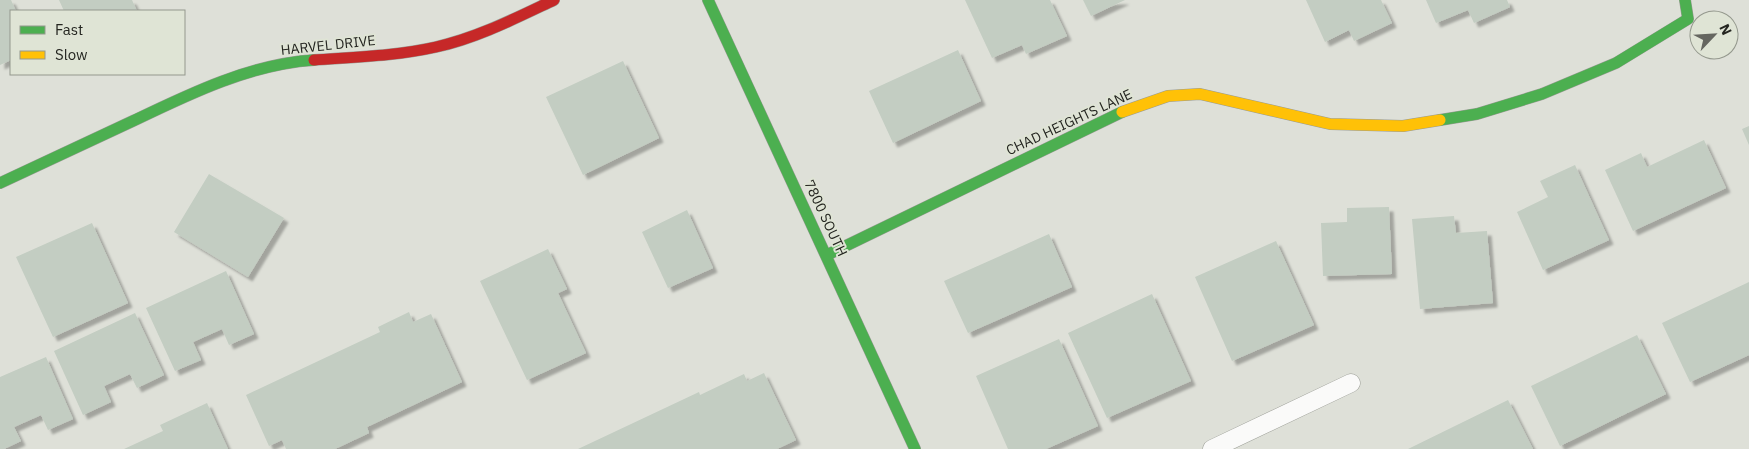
<svg xmlns="http://www.w3.org/2000/svg" width="1749" height="449" viewBox="0 0 1749 449" font-family="'IBM Plex Sans',sans-serif">
<style>
.building{fill:#c3cdc2;filter:url(#shadow)}
.lines{fill:none;stroke-linecap:round;stroke-linejoin:round}
.lane-casing{stroke:#999b94;stroke-width:19}
.fast-casing{stroke:#999b94;stroke-width:12}
.slow-casing{stroke:#999b94;stroke-width:12}
.jam-casing{stroke:#999b94;stroke-width:12}
.lane{stroke:#fafaf9;stroke-width:18}
.fast{stroke:#4caf50;stroke-width:11}
.slow{stroke:#ffc107;stroke-width:11}
.jam{stroke:#c62828;stroke-width:11}
.labels{text-anchor:middle;stroke-width:4;stroke-linejoin:round;paint-order:stroke}
.street-label{font-size:14px;fill:#242520;stroke:#dfe4d5}
</style>
<defs>
<filter id="shadow"><feDropShadow dx="4.5" dy="4.5" stdDeviation="1" flood-color="#0004"/></filter>
</defs>
<rect width="100%" height="100%" fill="#dee0d8"/>
<path class="building" d="M 0,0 L 11,0 L 16,11 L 11,11 L 11,60 L 0,65 Z
M 59,0 L 132,0 L 137,11 L 64,11 Z
M 965,0 L 1050,0 L 1067,36 L 1026,54 L 1022,45 L 992,58 Z
M 1083,0 L 1125,0 L 1091,16 Z
M 1306,0 L 1381,0 L 1392,23 L 1354,41 L 1349,30 L 1325,42 Z
M 1426,0 L 1507,0 L 1510,7 L 1474,23 L 1468,10 L 1436,23 Z
M 958,50 L 981,101 L 893,143 L 869,91 Z
M 623,61 L 659,138 L 583,175 L 546,97 Z
M 1749,126 L 1749,145 L 1742,129 Z
M 1704,140 L 1726,188 L 1633,231 L 1605,170 L 1641,153 L 1647,167 Z
M 1575,165 L 1609,240 L 1543,270 L 1517,212 L 1548,197 L 1540,181 Z
M 209,174 L 284,218 L 248,277 L 174,232 Z
M 1389,207 L 1392,274 L 1323,276 L 1321,223 L 1347,222 L 1347,208 Z
M 687,210 L 713,268 L 668,288 L 642,232 Z
M 1454,216 L 1456,233 L 1487,231 L 1493,303 L 1420,309 L 1412,219 Z
M 92,223 L 128,303 L 53,337 L 16,257 Z
M 1049,234 L 1072,287 L 968,333 L 944,281 Z
M 1276,241 L 1314,325 L 1232,361 L 1195,277 Z
M 548,249 L 567,289 L 558,293 L 586,353 L 527,380 L 480,281 Z
M 226,271 L 254,334 L 229,345 L 222,329 L 193,342 L 201,360 L 175,371 L 146,308 Z
M 1749,282 L 1749,355 L 1690,382 L 1662,323 Z
M 1152,294 L 1191,381 L 1107,418 L 1068,333 Z
M 409,312 L 413,322 L 431,314 L 462,382 L 367,427 L 369,433 L 335,449 L 286,449 L 282,440 L 269,446 L 246,395 L 380,332 L 378,327 Z
M 135,313 L 164,375 L 137,388 L 130,374 L 104,386 L 111,402 L 83,415 L 54,351 Z
M 1637,335 L 1666,394 L 1560,446 L 1531,386 Z
M 1059,339 L 1098,426 L 1046,449 L 1008,449 L 976,376 Z
M 46,357 L 73,419 L 48,430 L 41,415 L 14,427 L 21,441 L 4,449 L 0,449 L 0,377 Z
M 764,373 L 796,440 L 777,449 L 578,449 L 699,392 L 700,395 L 744,374 L 747,381 Z
M 1508,400 L 1533,449 L 1408,449 Z
M 207,403 L 228,449 L 124,449 L 163,431 L 160,425 Z"/>
<g class="lines">
<defs>
<path id="lane" d="M 1212,449 L 1351,383"/>
<path id="fast" d="M 708,0 L 915,449
M 1440,120 L 1477,114 L 1542,94 L 1616,63 L 1688,19 L 1685,0
M 0,183 C 45,162 90,141 135,120 C 191,93 251,64 314,60
M 827,255 L 1122,112"/>
<path id="slow" d="M 1122,112 L 1168,96 L 1200,94 L 1330,124 L 1403,126 L 1440,120"/>
<path id="jam" d="M 314,60 C 355,57 396,56 436,47 C 477,38 516,18 554,0"/>
</defs>
<use href="#lane" class="lane-casing"/>
<use href="#fast" class="fast-casing"/>
<use href="#slow" class="slow-casing"/>
<use href="#jam" class="jam-casing"/>
<use href="#lane" class="lane"/>
<use href="#fast" class="fast"/>
<use href="#slow" class="slow"/>
<use href="#jam" class="jam"/>
</g>
<g class="labels">
<g class="street-label">
<text transform="translate(328 45) rotate(-6)" y="5">HARVEL DRIVE</text>
<text transform="translate(1069 122) rotate(-25)" y="5">CHAD HEIGHTS LANE</text>
<text transform="translate(826 218) rotate(65)" y="5">7800 SOUTH</text>
</g>
</g>
<rect x="10" y="10" width="175" height="65" fill="#dfe4d5" stroke="#94988d"/>
<rect x="20" y="26" width="25" height="8" fill="#4caf50" stroke="#94988d"/>
<text x="55" y="35" font-size="15" fill="#242520">Fast</text>
<rect x="20" y="51" width="25" height="8" fill="#ffc107" stroke="#94988d"/>
<text x="55" y="60" font-size="15" fill="#242520">Slow</text>
<g transform="translate(1714 35) rotate(65)"><circle r="24" fill="#dfe4d5" stroke="#94988d"/>
<path d="M0-4L9 19L0 12L-9 19Z" fill="#656660"/>
<text y="-8" font-size="14" font-weight="bold" text-anchor="middle" fill="#242520">N</text>
</g>
</svg>
